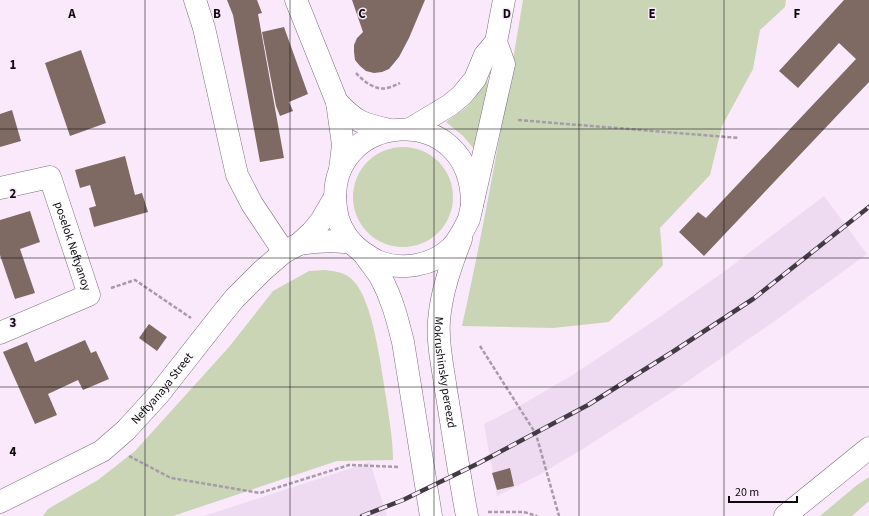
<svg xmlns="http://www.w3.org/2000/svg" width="869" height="516" viewBox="0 0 869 516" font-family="'Source Sans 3',sans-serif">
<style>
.built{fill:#efdbf1}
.green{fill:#cad5b6}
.building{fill:#7e6a63}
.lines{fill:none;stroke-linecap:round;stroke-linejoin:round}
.minor-casing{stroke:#7b6d7c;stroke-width:23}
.major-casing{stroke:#7b6d7c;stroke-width:23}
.path{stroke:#a79ba8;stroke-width:2.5;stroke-dasharray:4 2;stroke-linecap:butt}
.minor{stroke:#fff;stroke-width:22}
.major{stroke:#fff;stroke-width:22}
.rail-casing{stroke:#433b44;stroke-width:4.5}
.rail{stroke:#f9e9fa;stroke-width:3;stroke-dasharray:9;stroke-linecap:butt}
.grid{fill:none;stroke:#0e090f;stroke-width:1;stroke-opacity:0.55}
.labels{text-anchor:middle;stroke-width:3;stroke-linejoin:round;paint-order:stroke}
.street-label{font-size:12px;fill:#0e090f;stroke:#f9e9fa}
.grid-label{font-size:13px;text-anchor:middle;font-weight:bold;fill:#0e090f;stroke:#f9e9fa;stroke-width:3;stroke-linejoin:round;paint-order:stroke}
</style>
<rect width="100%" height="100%" fill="#f9e9fa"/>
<path class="built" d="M 824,196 L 867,254 L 772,323 L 675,390 L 586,447 L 539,475 L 497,496 L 484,424 L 523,404 L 574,374 L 655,320 L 725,271 Z
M 370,462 L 387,516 L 204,516 Z"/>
<path class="green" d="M 523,0 L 786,0 L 785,7 L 760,30 L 753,69 L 722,126 L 710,175 L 660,228 L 663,265 L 609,322 L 553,328 L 462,326 C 486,218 505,109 523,0 Z
M 487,74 L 488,89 L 475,150 L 463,136 L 446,122 L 467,107 L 474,99 Z
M353 197a50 50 0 1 1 100 0a50 50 0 1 1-100 0Z
M 325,270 C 340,272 348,273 357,285 C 374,309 381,367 386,397 C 389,418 393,439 393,460 L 337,461 L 173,516 L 43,516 L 48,509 L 98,480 L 135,451 L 229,347 L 273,291 L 309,271 Z
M 869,477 L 869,501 L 852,516 L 820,516 L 857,485 Z"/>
<path class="building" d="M 227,0 L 257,0 L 262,13 L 258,14 L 284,158 L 260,162 L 233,15 Z
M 352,0 L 425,0 L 409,38 L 399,57 L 389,69 L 382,72 L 374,73 L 366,71 L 360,66 L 355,60 L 354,52 L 354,45 L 357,38 L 363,32 Z
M 844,0 L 869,0 L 869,82 L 704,256 L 679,232 L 698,212 L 706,218 L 856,59 L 839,43 L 798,88 L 779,71 Z
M 284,27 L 308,94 L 289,102 L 293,111 L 280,116 L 276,106 L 262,32 Z
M 81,50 L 106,123 L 70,136 L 45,63 Z
M 12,110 L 21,141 L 0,147 L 0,114 Z
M 125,156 L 135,195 L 142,193 L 148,212 L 94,227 L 89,208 L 96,206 L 90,185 L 80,188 L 75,170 Z
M 30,211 L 40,242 L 20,249 L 35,293 L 15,299 L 0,255 L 0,220 Z
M 149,324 L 167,337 L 157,351 L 139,338 Z
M 85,340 L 91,353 L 96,351 L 109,379 L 83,390 L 78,380 L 48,394 L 57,415 L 35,424 L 3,352 L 27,342 L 35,362 Z
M 510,468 L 514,486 L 497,490 L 492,473 Z"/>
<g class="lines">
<defs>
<g id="minor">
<path d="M 195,0 L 204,28 L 237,175 L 252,204 L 284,252"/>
<path d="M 296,0 L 337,102 L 343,145 L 340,170"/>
<path d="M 337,102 C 357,123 363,124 390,130"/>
<path id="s1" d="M 0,188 L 50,177 L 89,295 L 0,333"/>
<path d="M 299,244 C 317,241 333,240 352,243"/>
<path id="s2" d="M 0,502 L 102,451 L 126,430 L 159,394 L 221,315 L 235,298 L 262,271 L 284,252 L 299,244 L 312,232 L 321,221 L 335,197"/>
</g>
<g id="major">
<path d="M 410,129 L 450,105 L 462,95 L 475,79 L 485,55 L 496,42"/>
<path id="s3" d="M 461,239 C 451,265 441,293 439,321 C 437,343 443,368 446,390 C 453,432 459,474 467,516"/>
<path d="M 364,253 C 368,256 373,259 377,261 C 401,271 432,266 451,248 C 459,240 464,229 469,219 L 504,64 L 496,42 L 504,0"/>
<path d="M 431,516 L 403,342 C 397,318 392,298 380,276 C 375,269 369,261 364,254 C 360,250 356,247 353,244 C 344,235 337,221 336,208 C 323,112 473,96 472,205"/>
<path d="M 785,516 L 869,448"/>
</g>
</defs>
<use href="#minor" class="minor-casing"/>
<use href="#major" class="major-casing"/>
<path class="path" d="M 356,73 C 363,81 376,91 387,88 C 392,87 396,85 400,83
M 518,120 L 739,138
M 111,288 L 135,280 L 191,318
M 480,346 L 536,434 L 559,516
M 129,456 L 171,478 L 260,493 L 349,465 L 398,467
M 488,512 L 524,512 L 537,516"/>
<use href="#minor" class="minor"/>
<use href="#major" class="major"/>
<defs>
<path id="rail" d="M 362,516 L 403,500 L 479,463 L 588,405 L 674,351 L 753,299 L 869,207"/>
</defs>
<use href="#rail" class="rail-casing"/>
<use href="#rail" class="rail"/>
</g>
<path class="grid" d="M 145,0 L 145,516M 290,0 L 290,516M 434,0 L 434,516M 579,0 L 579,516M 724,0 L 724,516M 0,129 L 869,129M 0,258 L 869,258M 0,387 L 869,387"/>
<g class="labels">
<g class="street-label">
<text dy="4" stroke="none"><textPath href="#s1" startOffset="124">poselok Neftyanoy</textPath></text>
<text dy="4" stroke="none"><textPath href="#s3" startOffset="137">Mokrushinsky pereezd</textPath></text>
<text dy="4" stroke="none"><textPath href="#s2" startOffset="201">Neftyanaya Street</textPath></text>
</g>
</g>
<g class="grid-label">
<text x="72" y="18">A</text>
<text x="217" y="18">B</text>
<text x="362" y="18">C</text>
<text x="507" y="18">D</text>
<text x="652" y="18">E</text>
<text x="797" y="18">F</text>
<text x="13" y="69">1</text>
<text x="13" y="198">2</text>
<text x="13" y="327">3</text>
<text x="13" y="456">4</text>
</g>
<path d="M729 496v6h68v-6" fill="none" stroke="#0e090f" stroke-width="2"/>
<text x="735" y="496" font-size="12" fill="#0e090f" stroke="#f9e9fa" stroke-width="3" paint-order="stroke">20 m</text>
</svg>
